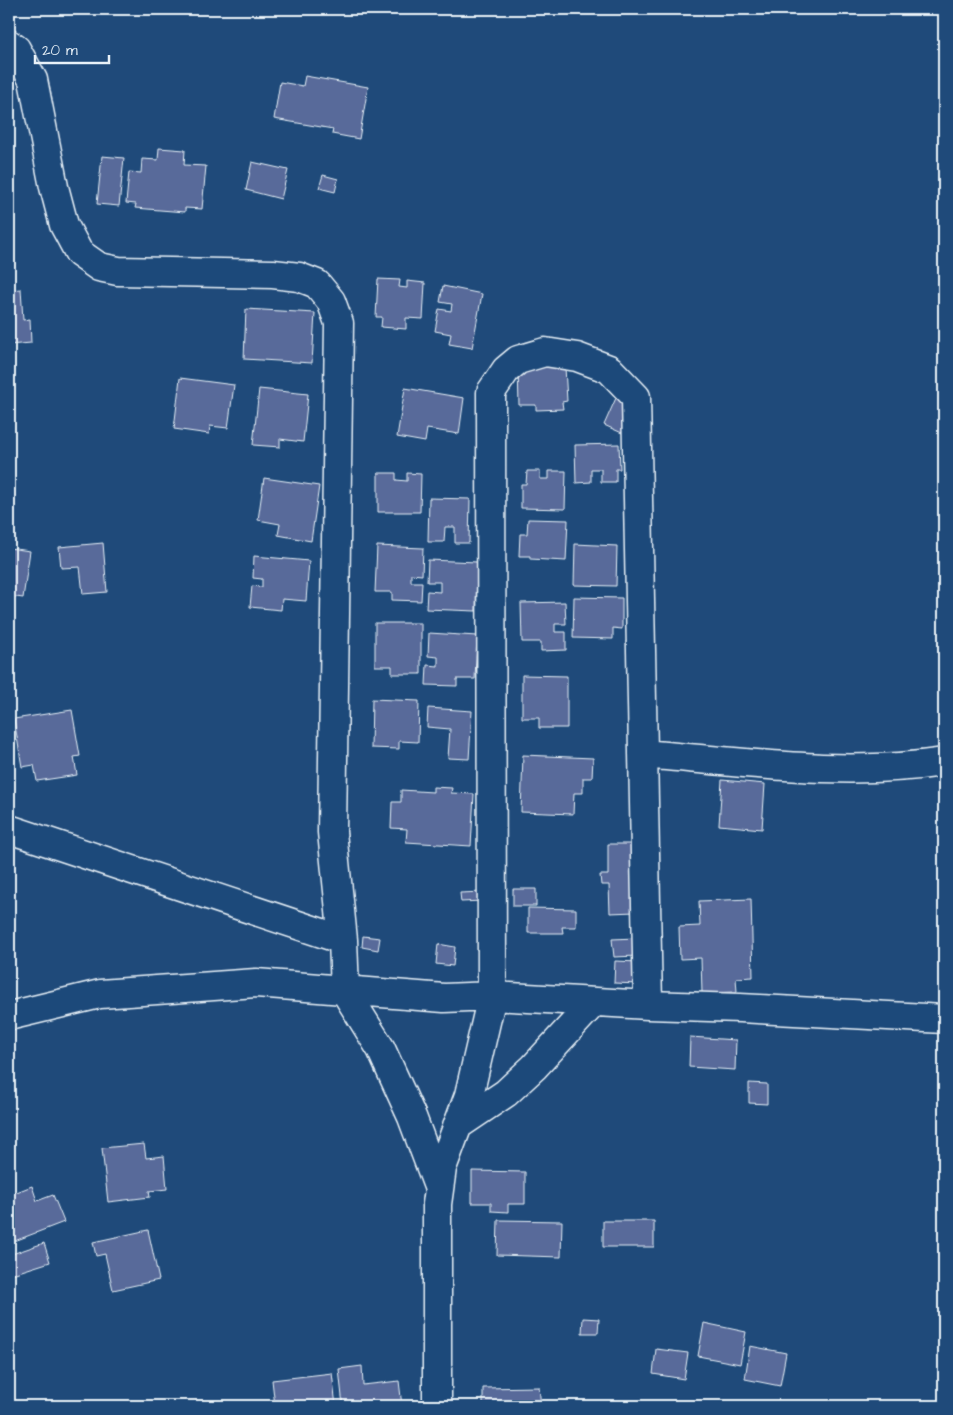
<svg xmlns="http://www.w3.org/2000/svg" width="953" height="1415" viewBox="0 0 953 1415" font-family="'Architects Daughter',sans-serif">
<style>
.building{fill:#586b9a;stroke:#e8f1f8}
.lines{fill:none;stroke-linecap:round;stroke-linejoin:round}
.minor-casing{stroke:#e8f1f8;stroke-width:31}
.minor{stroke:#1f4a7a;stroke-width:28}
</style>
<rect width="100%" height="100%" fill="#1f4a7a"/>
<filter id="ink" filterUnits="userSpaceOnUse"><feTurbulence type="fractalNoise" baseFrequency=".02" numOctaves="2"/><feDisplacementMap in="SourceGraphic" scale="10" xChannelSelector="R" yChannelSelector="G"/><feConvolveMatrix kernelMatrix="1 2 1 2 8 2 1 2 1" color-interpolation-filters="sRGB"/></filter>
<g filter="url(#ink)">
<path class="building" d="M 305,76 L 368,87 L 359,139 L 332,134 L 333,129 L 274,119 L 280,82 L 303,86 Z
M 159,148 L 185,150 L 184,165 L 206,166 L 202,209 L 185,208 L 185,212 L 135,208 L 136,204 L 126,203 L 129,172 L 141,173 L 142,159 L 158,160 Z
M 102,156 L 124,158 L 119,206 L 97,204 Z
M 252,162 L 288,170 L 281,199 L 246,190 Z
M 323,175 L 338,179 L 335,192 L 319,188 Z
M 378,279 L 400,280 L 399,287 L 407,288 L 407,281 L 425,283 L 423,319 L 406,318 L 406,329 L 381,327 L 382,317 L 376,317 Z
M 443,286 L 482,294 L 472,348 L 449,344 L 451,334 L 435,331 L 439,309 L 451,311 L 452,304 L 440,302 Z
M 21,289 L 23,320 L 30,319 L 31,343 L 9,345 L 9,290 Z
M 246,309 L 315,313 L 312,363 L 244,359 Z
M 565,367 L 567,401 L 562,402 L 563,409 L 536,410 L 536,405 L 519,405 L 518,368 Z
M 180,378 L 234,385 L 228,428 L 210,426 L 209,434 L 174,429 Z
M 405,388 L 464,398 L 459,434 L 427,429 L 425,442 L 397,437 Z
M 259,389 L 308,394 L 303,442 L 280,439 L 280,447 L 253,445 Z
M 616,398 L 634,407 L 622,433 L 604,425 Z
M 619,444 L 620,469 L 616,469 L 616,482 L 601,482 L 601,469 L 591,469 L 591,482 L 576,483 L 575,445 Z
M 527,471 L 540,471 L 540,479 L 549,479 L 549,471 L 566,471 L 565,509 L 521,508 L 521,484 L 526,484 Z
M 378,473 L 396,473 L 396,480 L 407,481 L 407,473 L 421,474 L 420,512 L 378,512 Z
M 264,478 L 319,486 L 311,541 L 278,535 L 280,524 L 258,520 Z
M 429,498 L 470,499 L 469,543 L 455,543 L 455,527 L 445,527 L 444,542 L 428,542 Z
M 528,519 L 568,520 L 566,561 L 530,559 L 530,556 L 519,556 L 520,534 L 527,534 Z
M 103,543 L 107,592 L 83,594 L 80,567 L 61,568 L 59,547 Z
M 575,544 L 617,546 L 616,586 L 574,585 Z
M 377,546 L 423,548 L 422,575 L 411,574 L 411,582 L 422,582 L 421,601 L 392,600 L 392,592 L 375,592 Z
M 9,548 L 30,551 L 23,598 L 9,596 Z
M 254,556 L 309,561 L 306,601 L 282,599 L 281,610 L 250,607 L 252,586 L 262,587 L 262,579 L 253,578 Z
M 428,560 L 477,562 L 476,611 L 426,609 L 427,591 L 440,592 L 440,582 L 427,582 Z
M 574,597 L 622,598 L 622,629 L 613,628 L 613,639 L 573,638 Z
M 565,602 L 566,624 L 555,624 L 555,632 L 566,632 L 566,650 L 541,651 L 541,642 L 522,642 L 521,603 Z
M 375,623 L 421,623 L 421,674 L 392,674 L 392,666 L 375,666 Z
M 429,633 L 477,636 L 475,679 L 457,679 L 457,686 L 426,685 L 427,665 L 438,666 L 438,657 L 428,656 Z
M 522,675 L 567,676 L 567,728 L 539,728 L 539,718 L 522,718 Z
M 372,699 L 419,701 L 418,742 L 399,741 L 399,749 L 371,748 Z
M 428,708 L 472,711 L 469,759 L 448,758 L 450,729 L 427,727 Z
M 72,710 L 80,756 L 74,757 L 77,775 L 37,781 L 34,765 L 22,767 L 14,719 Z
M 523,755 L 593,758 L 592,778 L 583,778 L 583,793 L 574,793 L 573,814 L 521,812 Z
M 722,780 L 765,784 L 762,829 L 719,825 Z
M 433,787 L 452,788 L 451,793 L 474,794 L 471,846 L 406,842 L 407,829 L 391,828 L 392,802 L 401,802 L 401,790 L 433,792 Z
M 608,844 L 633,844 L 635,912 L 610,913 L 609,885 L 601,885 L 600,875 L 608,875 Z
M 513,889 L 536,889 L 536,906 L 513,906 Z
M 483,892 L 483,901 L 461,902 L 460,893 Z
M 751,899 L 753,977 L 736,978 L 737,992 L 702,993 L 701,958 L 680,959 L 679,927 L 700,926 L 699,901 Z
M 528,908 L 576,909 L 576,927 L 562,927 L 563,933 L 528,933 Z
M 363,936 L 380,938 L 378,950 L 362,947 Z
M 636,938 L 637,956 L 614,957 L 612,939 Z
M 438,944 L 455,947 L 453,966 L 436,964 Z
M 615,961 L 639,962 L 638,984 L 614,983 Z
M 690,1037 L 736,1040 L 735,1070 L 689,1067 Z
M 749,1083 L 767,1084 L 767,1104 L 749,1103 Z
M 144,1144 L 146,1158 L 164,1156 L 167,1189 L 149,1191 L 150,1197 L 108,1202 L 102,1148 Z
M 472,1171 L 525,1172 L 525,1204 L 508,1204 L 508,1212 L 491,1211 L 491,1203 L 472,1203 Z
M 32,1186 L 37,1201 L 53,1195 L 64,1222 L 12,1242 L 9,1235 L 9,1195 Z
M 498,1220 L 562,1221 L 561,1257 L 497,1255 Z
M 603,1221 L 654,1221 L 654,1247 L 603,1247 Z
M 148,1230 L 159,1280 L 113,1290 L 105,1254 L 96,1256 L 93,1242 Z
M 44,1243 L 50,1262 L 9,1275 L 9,1255 Z
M 583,1318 L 599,1319 L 598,1333 L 582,1333 Z
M 704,1323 L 746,1332 L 740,1364 L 698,1356 Z
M 750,1346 L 786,1353 L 780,1386 L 745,1379 Z
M 656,1349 L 688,1353 L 684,1379 L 653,1374 Z
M 362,1366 L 363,1385 L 399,1381 L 402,1406 L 343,1406 L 339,1369 Z
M 332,1373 L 336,1406 L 275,1406 L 272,1380 Z
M 539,1387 L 541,1406 L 483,1406 L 483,1388 Z"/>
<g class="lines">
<defs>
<path id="minor" d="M 9,44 L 16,49 L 33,80 L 54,187 L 64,225 L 79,253 L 99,267 L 118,271 L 273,274 L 299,277 L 317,284 L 331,301 L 339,323 L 332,832 L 343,940 L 345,991 L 381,1049 L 412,1117 L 439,1189
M 643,754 C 743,762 844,777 944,762
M 9,829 L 343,940
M 9,1016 L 100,994 L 256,983 L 444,998 L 492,996 L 648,1005 L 740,1008 L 944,1019
M 457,1126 L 506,1093 L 534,1067 L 594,1002
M 437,1406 L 437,1204 L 442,1168 L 469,1095 L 492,996 L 491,392 L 506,370 L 518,360 L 545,352 L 577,357 L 609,369 L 636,397 L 648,1005"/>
</defs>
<use href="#minor" class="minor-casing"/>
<use href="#minor" class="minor"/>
</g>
</g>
<rect width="953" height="1415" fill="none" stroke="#1f4a7a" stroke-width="30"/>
<rect x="15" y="15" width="923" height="1385" fill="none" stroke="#e8f1f8" stroke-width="2" filter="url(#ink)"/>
<path d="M35 55v8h74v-8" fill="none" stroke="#e8f1f8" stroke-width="2.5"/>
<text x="42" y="55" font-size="15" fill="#e8f1f8" stroke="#1f4a7a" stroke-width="4" paint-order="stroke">20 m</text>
</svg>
